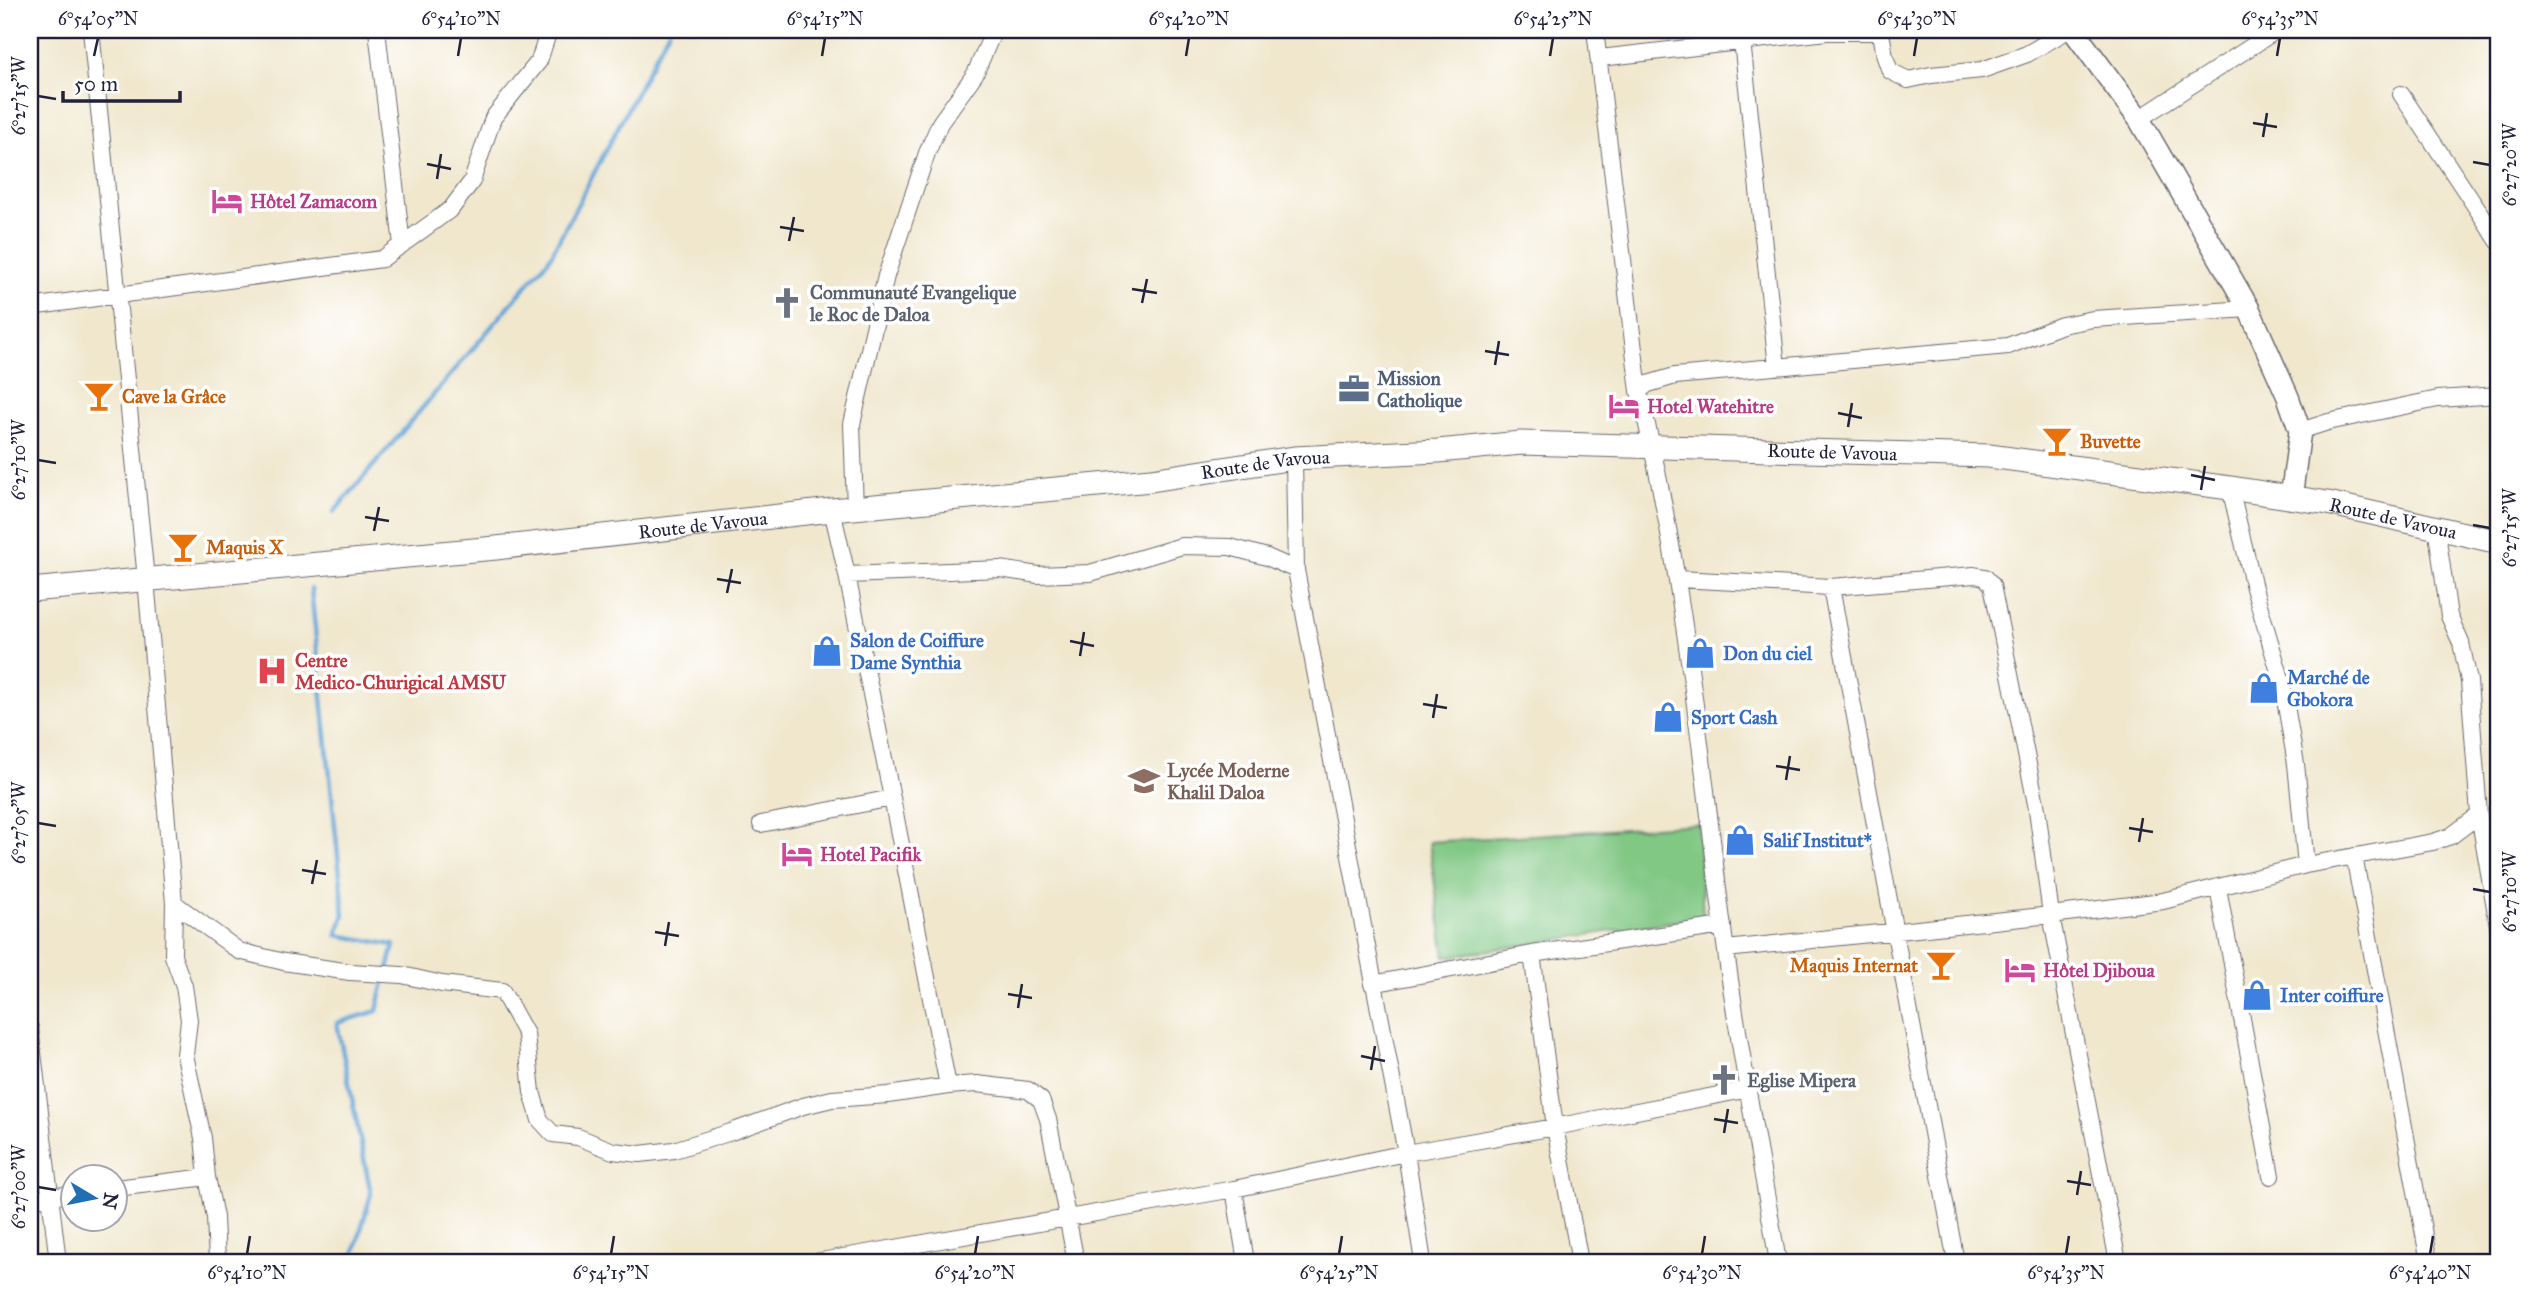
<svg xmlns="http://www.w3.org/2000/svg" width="2529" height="1292" viewBox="0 0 2529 1292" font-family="'IM FELL Great Primer',serif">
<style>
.green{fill:#81c884;stroke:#527560;stroke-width:2}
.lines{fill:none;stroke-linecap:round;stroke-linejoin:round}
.stream{stroke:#63a4d7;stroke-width:4.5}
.street-casing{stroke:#6a676e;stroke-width:18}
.secondary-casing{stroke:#6a676e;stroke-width:24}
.primary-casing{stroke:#6a676e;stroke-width:25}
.street{stroke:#fff;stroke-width:16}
.secondary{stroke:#fff;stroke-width:21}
.primary{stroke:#fff;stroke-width:23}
.ticks{fill:none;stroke:#22223b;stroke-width:2.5}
.labels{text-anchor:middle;stroke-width:7;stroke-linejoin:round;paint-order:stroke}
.hotel-label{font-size:19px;font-weight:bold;fill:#b23c85;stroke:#fff;text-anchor:start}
.worship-label{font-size:19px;font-weight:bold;fill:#5b616d;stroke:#fff;text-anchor:start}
.service-label{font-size:19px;font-weight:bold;fill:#4e5e75;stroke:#fff;text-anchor:start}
.food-label{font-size:19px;font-weight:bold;fill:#c56008;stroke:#fff;text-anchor:start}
.street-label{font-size:19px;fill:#22223b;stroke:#fff}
.shop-label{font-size:19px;font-weight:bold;fill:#366cbe;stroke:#fff;text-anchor:start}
.health-label{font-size:19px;font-weight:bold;fill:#be3a42;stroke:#fff;text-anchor:start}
.education-label{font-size:19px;font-weight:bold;fill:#785e54;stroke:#fff;text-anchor:start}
.neatline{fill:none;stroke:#22223b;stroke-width:2.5}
.ticks-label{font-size:18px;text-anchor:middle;fill:#22223b}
</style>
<rect width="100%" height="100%" fill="#fff"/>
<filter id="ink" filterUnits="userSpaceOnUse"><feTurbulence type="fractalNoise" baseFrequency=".0143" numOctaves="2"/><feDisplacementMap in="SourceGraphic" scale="14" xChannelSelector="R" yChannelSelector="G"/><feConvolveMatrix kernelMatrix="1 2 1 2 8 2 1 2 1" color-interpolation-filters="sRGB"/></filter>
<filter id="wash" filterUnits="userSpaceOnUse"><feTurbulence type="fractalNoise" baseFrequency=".00686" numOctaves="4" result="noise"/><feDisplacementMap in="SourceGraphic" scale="28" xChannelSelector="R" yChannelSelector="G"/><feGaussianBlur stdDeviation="1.57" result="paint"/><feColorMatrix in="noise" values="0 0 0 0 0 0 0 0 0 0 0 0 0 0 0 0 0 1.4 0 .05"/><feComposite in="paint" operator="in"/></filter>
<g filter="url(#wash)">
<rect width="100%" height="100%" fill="#f0e7cd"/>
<path class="green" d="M 1698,824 L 1703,917 L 1445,957 L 1429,842 Z"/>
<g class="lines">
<path class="stream" d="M 334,512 L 549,259 L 669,30
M 311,589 L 344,915 L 337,935 L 394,945 L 388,970
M 352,1262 L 371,1194 L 337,1023 L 377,1011 L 385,978"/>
</g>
</g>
<g filter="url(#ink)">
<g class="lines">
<defs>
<path id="street" d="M 91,30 L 146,579 L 174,903 L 173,956 L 184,986 L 189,1020 L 185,1055 L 203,1138 L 207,1177 L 215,1217 L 217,1262
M 377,30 L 402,245
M 1595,30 L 1639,391 C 1684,573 1701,759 1725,944 C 1739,1051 1760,1156 1778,1262
M 1742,41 L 1777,367
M 1600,58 L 1827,32 L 1881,32 L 1885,57 L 1890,71 L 1908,80 L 1931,75 L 1982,70 L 2027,54 L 2068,30
M 2401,94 L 2499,242
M 2139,119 L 2277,30
M 30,307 L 382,259 L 451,209 L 472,181 L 493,118 L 539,61 L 549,30
M 1639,391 L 1648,384 L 1675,376 L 2008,346 L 2062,325 L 2093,319 L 2249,309
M 2300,431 L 2328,422 L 2438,399 L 2499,395
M 1294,458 L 1296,570 L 1406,1153 L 1423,1262
M 2230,488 L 2254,588 L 2282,682 L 2296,764 L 2306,865
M 855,509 L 852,424 L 886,276 L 927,153 L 940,123 L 975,74 L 994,30
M 2436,526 L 2449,616 L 2461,643 L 2469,681 L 2479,815 L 2499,931
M 847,575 L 1000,569 L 1038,575 L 1090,573 L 1182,546 L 1230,547 L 1267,557 L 1296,570
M 1678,579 L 1831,587 L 1956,1262
M 1831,587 L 1974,575 L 1985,577 L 1992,585 L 2037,809 L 2051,915 L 2118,1262
M 892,798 L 948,1086
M 761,824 L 892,798 L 847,575 L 832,510
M 2354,856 L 2429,1262
M 2218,888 L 2271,1176
M 174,903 L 239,951 L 284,962 L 350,972 L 402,975 L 442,984 L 502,991 L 526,1034 L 532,1092 L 540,1120 L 553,1134 L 578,1137 L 613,1151 L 640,1154 L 674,1150 L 731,1132 L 803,1106 L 832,1099 L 888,1095 L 948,1086 L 977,1084 L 1028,1090 L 1041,1100 L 1048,1119 L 1076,1262
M 1726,949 L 2051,915 L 2163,901 L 2306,865 L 2433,842 L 2451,836 L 2479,815
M 1532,954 L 1555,1127 L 1580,1262
M 1372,984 L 1532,954 L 1723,926
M 30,1028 L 58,1262
M 116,1188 L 207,1177
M 1234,1189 L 1246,1262
M 30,1199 L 74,1194
M 815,1262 L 1234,1189 L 1406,1153 L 1555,1127 L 1749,1089"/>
<path id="secondary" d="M 2073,30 L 2139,119 L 2249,309 L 2288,397 L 2300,431 L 2291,498"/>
<g id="primary">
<path id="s1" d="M 30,590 L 496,548 L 832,510 L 1151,480 L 1294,458 L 1438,451 L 1521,443 L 1989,456 L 2230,488 L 2328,503 L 2499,542"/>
</g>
</defs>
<use href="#street" class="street-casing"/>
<use href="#secondary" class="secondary-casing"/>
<use href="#primary" class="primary-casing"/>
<use href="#street" class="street"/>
<use href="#secondary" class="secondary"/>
<use href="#primary" class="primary"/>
</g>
</g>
<path class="ticks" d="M 94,56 L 98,38M 458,56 L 461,38M 822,56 L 825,38M 1186,56 L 1189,38M 1550,56 L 1553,38M 1914,56 L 1917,38M 2277,56 L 2280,38M 38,96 L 56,99M 2253,123 L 2277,127M 2263,137 L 2267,113M 2473,162 L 2490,165M 427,164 L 451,169M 437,179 L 441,154M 780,227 L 804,231M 789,241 L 794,217M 1132,289 L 1157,293M 1142,303 L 1147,279M 1485,351 L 1509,355M 1495,365 L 1499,341M 1838,413 L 1862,418M 1848,427 L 1852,403M 38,460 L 56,463M 2191,475 L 2215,480M 2201,490 L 2205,466M 365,517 L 389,521M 2473,525 L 2490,528M 374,531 L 379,507M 717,579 L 741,583M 727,593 L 732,569M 1070,641 L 1094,646M 1080,656 L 1084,632M 1423,704 L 1447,708M 1433,718 L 1437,694M 1776,766 L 1800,770M 1786,780 L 1790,756M 38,823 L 56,826M 2129,828 L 2153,832M 2139,842 L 2143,818M 302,870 L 326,874M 312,884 L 317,860M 2473,889 L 2490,892M 655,932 L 679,936M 665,946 L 669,922M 1008,994 L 1032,998M 1018,1008 L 1022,984M 1361,1056 L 1385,1061M 1371,1070 L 1375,1046M 1714,1119 L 1738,1123M 1724,1133 L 1728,1109M 2067,1181 L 2091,1185M 38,1187 L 56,1190M 2077,1195 L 2081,1171M 247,1254 L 250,1236M 611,1254 L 614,1236M 975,1254 L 978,1236M 1339,1254 L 1342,1236M 1702,1254 L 1705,1236M 2066,1254 L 2069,1236M 2430,1254 L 2433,1236"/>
<defs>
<symbol id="hotel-bare" viewBox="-9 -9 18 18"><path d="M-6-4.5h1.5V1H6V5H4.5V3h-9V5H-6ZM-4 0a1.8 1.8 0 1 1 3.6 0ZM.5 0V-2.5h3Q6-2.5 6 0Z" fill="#d1479c" stroke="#fff" stroke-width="2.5" paint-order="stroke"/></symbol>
<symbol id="church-bare" viewBox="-9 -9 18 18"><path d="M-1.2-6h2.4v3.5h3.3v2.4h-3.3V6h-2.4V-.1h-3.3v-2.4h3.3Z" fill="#6b7280" stroke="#fff" stroke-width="2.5" paint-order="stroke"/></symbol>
<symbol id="office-bare" viewBox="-9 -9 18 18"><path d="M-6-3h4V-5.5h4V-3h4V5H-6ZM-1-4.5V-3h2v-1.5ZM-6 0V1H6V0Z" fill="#5c6f8a" stroke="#fff" stroke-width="2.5" paint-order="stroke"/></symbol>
<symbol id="bar-bare" viewBox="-9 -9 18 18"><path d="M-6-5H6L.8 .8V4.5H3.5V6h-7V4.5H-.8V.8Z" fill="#e8710a" stroke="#fff" stroke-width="2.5" paint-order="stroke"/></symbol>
<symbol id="shop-bare" viewBox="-9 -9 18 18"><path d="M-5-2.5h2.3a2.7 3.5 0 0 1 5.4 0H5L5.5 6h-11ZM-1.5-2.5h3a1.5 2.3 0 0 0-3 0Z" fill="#3f7fe0" stroke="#fff" stroke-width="2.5" paint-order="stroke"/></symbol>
<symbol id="hospital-bare" viewBox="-9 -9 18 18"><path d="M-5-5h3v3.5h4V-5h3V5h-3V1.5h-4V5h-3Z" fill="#e0444e" stroke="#fff" stroke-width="2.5" paint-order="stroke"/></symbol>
<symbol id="school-bare" viewBox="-9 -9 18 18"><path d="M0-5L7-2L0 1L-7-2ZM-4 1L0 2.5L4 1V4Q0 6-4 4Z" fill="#8d6e63" stroke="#fff" stroke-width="2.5" paint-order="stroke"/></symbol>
</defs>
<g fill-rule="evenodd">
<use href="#hotel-bare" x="205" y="179" width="44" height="44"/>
<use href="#church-bare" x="765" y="281" width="44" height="44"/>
<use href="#office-bare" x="1332" y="367" width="44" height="44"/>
<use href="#bar-bare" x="77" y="374" width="44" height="44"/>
<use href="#hotel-bare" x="1602" y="384" width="44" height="44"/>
<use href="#bar-bare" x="2035" y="419" width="44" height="44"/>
<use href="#bar-bare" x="161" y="525" width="44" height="44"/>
<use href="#shop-bare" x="805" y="629" width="44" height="44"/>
<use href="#shop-bare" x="1678" y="631" width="44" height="44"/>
<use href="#hospital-bare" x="250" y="649" width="44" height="44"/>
<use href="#shop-bare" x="2242" y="666" width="44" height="44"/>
<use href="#shop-bare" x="1646" y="695" width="44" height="44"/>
<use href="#school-bare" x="1122" y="759" width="44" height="44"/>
<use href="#shop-bare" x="1718" y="818" width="44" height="44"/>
<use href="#hotel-bare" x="775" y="832" width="44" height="44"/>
<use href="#bar-bare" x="1919" y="943" width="44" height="44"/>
<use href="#hotel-bare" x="1998" y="948" width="44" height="44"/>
<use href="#shop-bare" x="2235" y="973" width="44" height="44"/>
<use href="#church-bare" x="1702" y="1058" width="44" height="44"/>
</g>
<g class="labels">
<g class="hotel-label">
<text x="250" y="208">Hôtel Zamacom</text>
<text x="1647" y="413">Hotel Watehitre</text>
<text x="820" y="861">Hotel Pacifik</text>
<text x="2043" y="977">Hôtel Djiboua</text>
</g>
<g class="worship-label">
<text x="810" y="299">Communauté Evangelique<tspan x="810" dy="22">le Roc de Daloa</tspan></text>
<text x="1747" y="1087">Eglise Mipera</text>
</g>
<g class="service-label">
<text x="1377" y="385">Mission<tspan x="1377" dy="22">Catholique</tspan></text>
</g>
<g class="food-label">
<text x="122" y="403">Cave la Grâce</text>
<text x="2080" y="448">Buvette</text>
<text x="206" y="554">Maquis X</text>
<text x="1918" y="972" text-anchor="end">Maquis Internat</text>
</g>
<g class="street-label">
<text dy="7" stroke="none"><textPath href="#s1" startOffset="1810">Route de Vavoua</textPath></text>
<text dy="7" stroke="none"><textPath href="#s1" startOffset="1242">Route de Vavoua</textPath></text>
<text dy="7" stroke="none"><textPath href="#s1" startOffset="2376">Route de Vavoua</textPath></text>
<text dy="7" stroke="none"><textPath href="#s1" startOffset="676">Route de Vavoua</textPath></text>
</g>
<g class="shop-label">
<text x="850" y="647">Salon de Coiffure<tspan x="850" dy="22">Dame Synthia</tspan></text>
<text x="1723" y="660">Don du ciel</text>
<text x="2287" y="684">Marché de<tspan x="2287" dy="22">Gbokora</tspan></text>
<text x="1691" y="724">Sport Cash</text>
<text x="1763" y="847">Salif Institut*</text>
<text x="2280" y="1002">Inter coiffure</text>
</g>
<g class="health-label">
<text x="295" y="667">Centre<tspan x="295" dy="22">Medico-Churigical AMSU</tspan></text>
</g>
<g class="education-label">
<text x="1167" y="777">Lycée Moderne<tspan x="1167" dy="22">Khalil Daloa</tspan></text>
</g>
</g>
<rect width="2529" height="1292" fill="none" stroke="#fff" stroke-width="77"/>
<g transform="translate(94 1198) rotate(100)"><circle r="33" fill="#ffffff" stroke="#a7a7b1" stroke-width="2"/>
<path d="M0-5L12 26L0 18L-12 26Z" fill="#1f6fb2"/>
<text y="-10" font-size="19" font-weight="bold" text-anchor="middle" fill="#22223b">N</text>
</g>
<path d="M63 91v10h117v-10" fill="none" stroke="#22223b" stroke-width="3.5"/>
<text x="74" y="91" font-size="21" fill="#22223b" stroke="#ffffff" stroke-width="5" paint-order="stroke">50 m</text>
<rect x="38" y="38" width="2452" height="1216" class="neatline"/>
<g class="ticks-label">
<text x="98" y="25">6°54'05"N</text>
<text x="461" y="25">6°54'10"N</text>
<text x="825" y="25">6°54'15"N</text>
<text x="1189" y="25">6°54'20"N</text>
<text x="1553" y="25">6°54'25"N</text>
<text x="1917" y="25">6°54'30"N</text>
<text x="2280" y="25">6°54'35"N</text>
<text transform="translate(19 96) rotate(-90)" y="6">6°27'15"W</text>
<text transform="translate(2510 165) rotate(-90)" y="6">6°27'20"W</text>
<text transform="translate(19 460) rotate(-90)" y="6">6°27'10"W</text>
<text transform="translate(2510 528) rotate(-90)" y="6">6°27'15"W</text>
<text transform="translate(19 823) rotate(-90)" y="6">6°27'05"W</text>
<text transform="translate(2510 892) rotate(-90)" y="6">6°27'10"W</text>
<text transform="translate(19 1187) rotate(-90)" y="6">6°27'00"W</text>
<text x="247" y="1279">6°54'10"N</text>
<text x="611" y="1279">6°54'15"N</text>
<text x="975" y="1279">6°54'20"N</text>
<text x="1339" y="1279">6°54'25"N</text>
<text x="1702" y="1279">6°54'30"N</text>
<text x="2066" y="1279">6°54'35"N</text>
<text x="2430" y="1279">6°54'40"N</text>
</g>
</svg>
